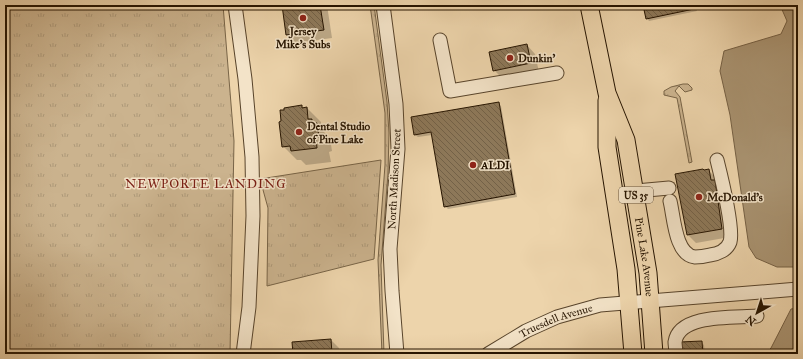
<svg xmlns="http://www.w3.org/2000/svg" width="803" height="359" viewBox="0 0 803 359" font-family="'IM FELL Great Primer',serif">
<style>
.grass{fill:url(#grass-tufts);stroke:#786447}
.water{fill:#a99371;stroke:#756044}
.shadow{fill:#0003}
.building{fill:url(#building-back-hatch);stroke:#261400}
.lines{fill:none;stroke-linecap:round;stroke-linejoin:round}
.minor-casing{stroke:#58442b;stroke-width:15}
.major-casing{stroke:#261400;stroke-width:19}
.minor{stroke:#f3e3c8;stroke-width:13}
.major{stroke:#edd4ab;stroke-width:17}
.poi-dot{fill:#8f2418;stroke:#f3e3c8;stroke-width:1.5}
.labels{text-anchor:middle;stroke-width:3;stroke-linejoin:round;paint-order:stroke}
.shield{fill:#f3e3c8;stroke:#64523c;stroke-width:1}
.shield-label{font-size:10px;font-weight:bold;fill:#261400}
.poi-label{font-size:11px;font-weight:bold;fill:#261400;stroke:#f3e3c8;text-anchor:start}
.street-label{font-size:11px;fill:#261400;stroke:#f3e3c8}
.quarter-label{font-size:13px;letter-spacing:1px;fill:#7a1f14;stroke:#f3e3c8}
</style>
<defs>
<pattern id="grass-tufts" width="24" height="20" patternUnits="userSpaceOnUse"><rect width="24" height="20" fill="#cbb38e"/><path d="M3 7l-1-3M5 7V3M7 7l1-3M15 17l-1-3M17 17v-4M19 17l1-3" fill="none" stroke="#ae9979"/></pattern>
<pattern id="building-back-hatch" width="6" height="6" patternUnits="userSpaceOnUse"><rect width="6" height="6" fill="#8d7859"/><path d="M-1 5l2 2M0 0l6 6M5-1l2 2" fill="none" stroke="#736147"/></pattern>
</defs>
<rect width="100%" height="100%" fill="#edd4ab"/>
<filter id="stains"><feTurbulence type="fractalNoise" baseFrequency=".005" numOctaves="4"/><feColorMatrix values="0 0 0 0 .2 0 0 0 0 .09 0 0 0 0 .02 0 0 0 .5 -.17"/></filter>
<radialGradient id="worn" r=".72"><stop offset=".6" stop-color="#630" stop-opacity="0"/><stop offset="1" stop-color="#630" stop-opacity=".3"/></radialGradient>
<path class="grass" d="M 5,5 L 223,5 L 234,141 L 230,354 L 5,354 Z
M 370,5 L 374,5 L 387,102 L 389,133 L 388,173 L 381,265 L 384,354 L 382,354 L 378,260 L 385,165 L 385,113 Z
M 683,84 L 688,84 L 692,88 L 692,90 L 685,92 L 679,86 L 675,91 L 680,97 L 692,162 L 689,163 L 677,98 L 664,95 L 664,91 L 671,87 Z
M 381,160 L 374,259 L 267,286 L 268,208 L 260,179 Z"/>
<path class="water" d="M 780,5 L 798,5 L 798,267 L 777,267 L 756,258 L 749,247 L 730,115 L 720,71 L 724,51 L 781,34 L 787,21 Z
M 798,308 L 798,354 L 765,354 L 771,348 L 791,309 Z"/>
<path class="shadow" d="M 283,5 L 327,5 L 332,38 L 295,43 L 287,35 Z
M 644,5 L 695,5 L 697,11 L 649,21 L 647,18 Z
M 527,45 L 535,54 L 539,72 L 503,79 L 494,70 Z
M 498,103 L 501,106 L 517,197 L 448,209 L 445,206 L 432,135 L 418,137 L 415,135 Z
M 302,107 L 307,108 L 321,122 L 321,129 L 330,138 L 332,151 L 329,152 L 331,162 L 306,165 L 301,160 L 297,160 L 283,146 Z
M 709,171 L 717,179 L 730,237 L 696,243 L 688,235 Z
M 331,340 L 339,348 L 340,354 L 294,354 Z
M 701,342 L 704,345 L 705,354 L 682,354 Z"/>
<path class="building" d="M 282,5 L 320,5 L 324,30 L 286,35 Z
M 643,5 L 694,5 L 694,9 L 646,19 Z
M 527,44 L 531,63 L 493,71 L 489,52 Z
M 499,102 L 515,194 L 444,207 L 431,132 L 414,135 L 411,117 Z
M 302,105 L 302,108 L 307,107 L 308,119 L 312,119 L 312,123 L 317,123 L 319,137 L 316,138 L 317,148 L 291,151 L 290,146 L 282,147 L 279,122 L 281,121 L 280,110 L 284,110 L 284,108 Z
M 703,169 L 704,170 L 709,169 L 711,180 L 715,180 L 722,229 L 687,235 L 675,174 Z
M 331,339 L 332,354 L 293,354 L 292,342 Z
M 702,341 L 703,354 L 681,354 L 680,342 Z"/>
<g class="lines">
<defs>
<g id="minor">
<path d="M 235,5 L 245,79 L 252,157 L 253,216 L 249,307 L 243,354"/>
<path d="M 383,5 L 396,104 L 398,149 L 390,249 L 392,291 L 397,354"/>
<path d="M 440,40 L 450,91 L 557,73"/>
<path d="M 636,191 L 669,188"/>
<path d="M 670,201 C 674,217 675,255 695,257 C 700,257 706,256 710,255 C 718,254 727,250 730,242 C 734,228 721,176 717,160"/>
<path id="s1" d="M 488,354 L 526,331 L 557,317 L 600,305 L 798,289"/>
<path d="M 676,354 C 676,350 675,345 675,342 C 679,313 736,318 757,316"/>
</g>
<g id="major">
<path id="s2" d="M 589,5 L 607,93 L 626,140 L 648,273 L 654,354"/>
<path d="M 607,100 L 607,147 L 626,269 L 633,354"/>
</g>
</defs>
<use href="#minor" class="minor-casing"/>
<use href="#major" class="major-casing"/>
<use href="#minor" class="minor"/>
<use href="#major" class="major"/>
</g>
<g class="poi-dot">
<circle cx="303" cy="18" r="4"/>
<circle cx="510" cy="58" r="4"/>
<circle cx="299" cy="132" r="4"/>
<circle cx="473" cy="165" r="4"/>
<circle cx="699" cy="197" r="4"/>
</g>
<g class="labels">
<rect class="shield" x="619" y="187" width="34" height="16" rx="3"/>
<g class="shield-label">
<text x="636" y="199">US 35</text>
</g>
<g class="poi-label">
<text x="303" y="35" text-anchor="middle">Jersey<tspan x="303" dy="13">Mike's Subs</tspan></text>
<text x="518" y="62">Dunkin'</text>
<text x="307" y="130">Dental Studio<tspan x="307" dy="13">of Pine Lake</tspan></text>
<text x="481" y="169">ALDI</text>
<text x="707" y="201">McDonald's</text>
</g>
<g class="street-label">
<text transform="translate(394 179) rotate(-87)" y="4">North Madison Street</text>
<text dy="4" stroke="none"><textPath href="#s2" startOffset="259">Pine Lake Avenue</textPath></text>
<text dy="4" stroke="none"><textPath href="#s1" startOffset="76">Truesdell Avenue</textPath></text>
</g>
<g class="quarter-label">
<text x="206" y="188">NEWPORTE LANDING</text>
</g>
</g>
<rect width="803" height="359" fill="none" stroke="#edd4ab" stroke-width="20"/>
<rect x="6" y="6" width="791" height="347" fill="none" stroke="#261400" stroke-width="2"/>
<rect x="10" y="10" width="783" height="339" fill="none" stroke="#261400"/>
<g transform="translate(757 313) rotate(219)" stroke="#f3e3c8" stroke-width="3" paint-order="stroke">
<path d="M0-3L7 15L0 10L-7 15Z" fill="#261400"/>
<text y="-6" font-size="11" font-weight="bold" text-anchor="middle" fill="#261400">N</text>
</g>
<rect width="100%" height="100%" filter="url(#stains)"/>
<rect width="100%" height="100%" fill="url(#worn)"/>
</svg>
